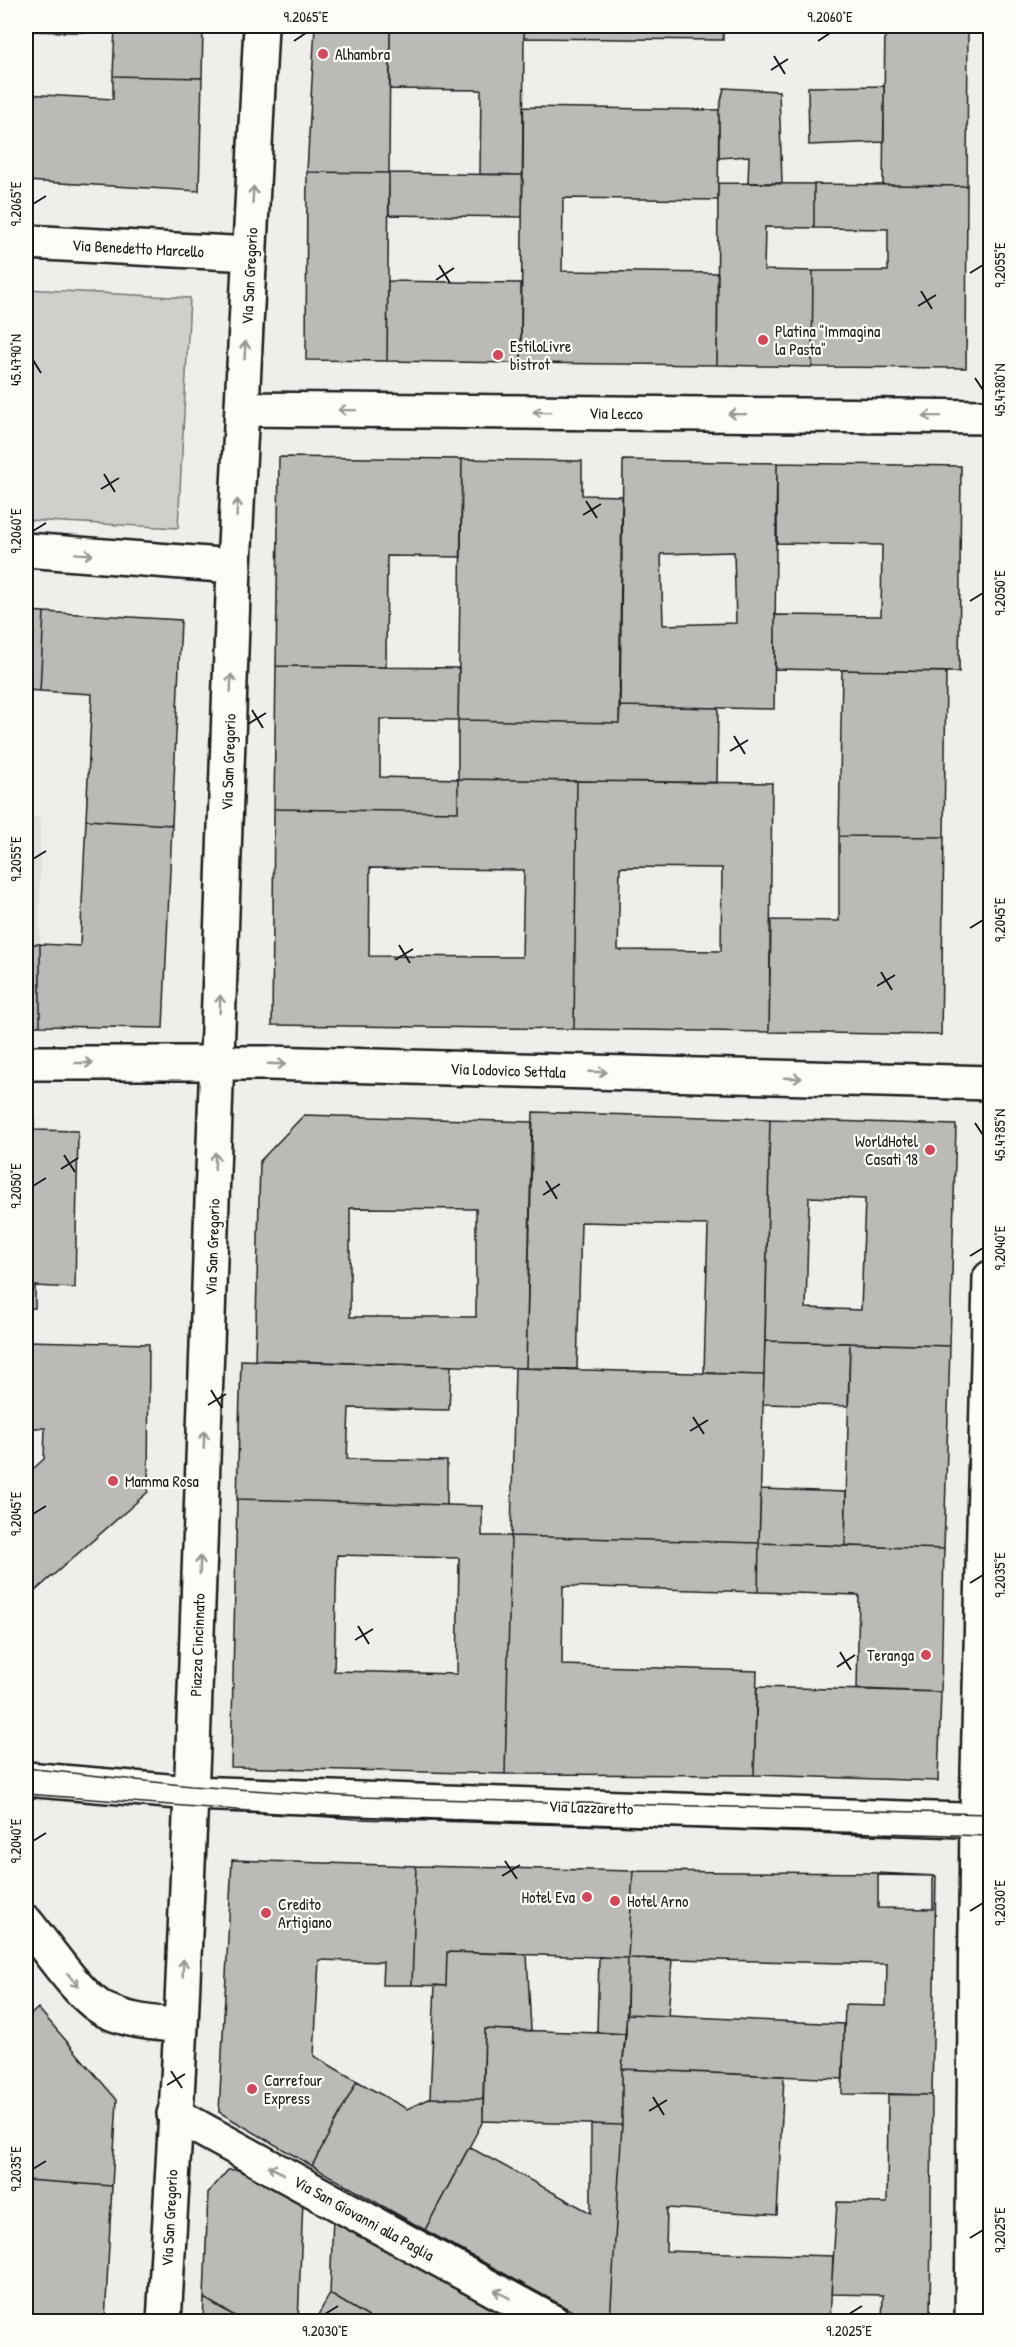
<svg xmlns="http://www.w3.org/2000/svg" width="1016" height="2347" viewBox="0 0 1016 2347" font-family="'Patrick Hand',sans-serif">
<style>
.built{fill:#e0deda}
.green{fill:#d0cfcc;stroke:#767674;stroke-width:1.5}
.building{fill:#bbbab6;stroke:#1c1c1c;stroke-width:1.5;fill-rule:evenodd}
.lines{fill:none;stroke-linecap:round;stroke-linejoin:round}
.minor-casing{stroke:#1c1c1c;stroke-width:38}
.minor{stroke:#fdfcf7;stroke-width:33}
.tram{stroke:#1c1c1c;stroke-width:1.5}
.oneway{stroke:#989794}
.ticks{fill:none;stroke:#1c1c1c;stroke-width:2}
.poi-dot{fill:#d1495b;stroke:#fdfcf7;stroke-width:2}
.labels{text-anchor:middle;stroke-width:4.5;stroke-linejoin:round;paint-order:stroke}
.poi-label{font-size:16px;fill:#1c1c1c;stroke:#fdfcf7;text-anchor:start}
.street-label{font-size:16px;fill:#1c1c1c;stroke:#fdfcf7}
.neatline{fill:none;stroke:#1c1c1c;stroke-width:2}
.ticks-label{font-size:15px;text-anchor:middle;fill:#1c1c1c}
</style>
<rect width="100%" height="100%" fill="#f0eeea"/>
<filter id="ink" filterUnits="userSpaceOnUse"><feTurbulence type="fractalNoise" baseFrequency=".0167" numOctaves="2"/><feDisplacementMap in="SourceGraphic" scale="12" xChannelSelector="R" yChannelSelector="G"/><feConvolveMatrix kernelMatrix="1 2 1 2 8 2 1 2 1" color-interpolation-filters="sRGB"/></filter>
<g filter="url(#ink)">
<path class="built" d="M 26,817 L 40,817 L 40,1026 L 26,1026 Z"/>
<path class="green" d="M 26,289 L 190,298 L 178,528 L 26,520 Z"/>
<path class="building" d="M 27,26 L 115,26 L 114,33 L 27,31 Z
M 115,26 L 203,26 L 202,78 L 113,76 Z
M 315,26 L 390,26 L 389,173 L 307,172 Z
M 390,26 L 524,26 L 523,175 L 480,174 L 481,90 L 390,89 Z
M 524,26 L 723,26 L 723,40 L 524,38 Z
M 885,26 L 968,26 L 967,186 L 883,185 Z
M 113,76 L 202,78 L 199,191 L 26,181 L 26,94 L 113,99 Z
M 884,86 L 884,142 L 809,145 L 808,87 Z
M 724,88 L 779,91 L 782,183 L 748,183 L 749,156 L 719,158 L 719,110 Z
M 523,107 L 719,110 L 718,200 L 563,198 L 562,271 L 718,273 L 717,365 L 521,363 Z
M 307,172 L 389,173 L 387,361 L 306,360 Z
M 389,173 L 523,175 L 522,217 L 389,215 Z
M 718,183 L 814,184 L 814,228 L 765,227 L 764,270 L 813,271 L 812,367 L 717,365 Z
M 814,184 L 967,186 L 966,368 L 812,367 L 813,271 L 888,271 L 888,229 L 814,228 Z
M 388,281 L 521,283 L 521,363 L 387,361 Z
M 279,457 L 462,459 L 461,557 L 387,556 L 386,667 L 276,666 Z
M 462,459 L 582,461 L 582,495 L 622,496 L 619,723 L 458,720 Z
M 623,460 L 777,463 L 774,709 L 620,706 ZM 734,552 L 736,623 L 663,625 L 661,554 Z
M 777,463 L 961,466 L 959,672 L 775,669 L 775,615 L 881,616 L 882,545 L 777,543 Z
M 26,611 L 44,612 L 40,691 L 26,690 Z
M 44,612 L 181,620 L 172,825 L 86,820 L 92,694 L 40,691 Z
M 276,666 L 459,668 L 458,720 L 380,719 L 380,777 L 458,779 L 458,812 L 274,809 Z
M 842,670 L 946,672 L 944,837 L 839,836 Z
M 620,706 L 718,708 L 717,783 L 458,779 L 458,720 L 619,723 Z
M 458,779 L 577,781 L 574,1029 L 272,1025 L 274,809 L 458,812 ZM 370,868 L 524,870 L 522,957 L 369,956 Z
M 577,781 L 772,783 L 769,1032 L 574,1029 ZM 620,867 L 722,868 L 721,951 L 618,950 Z
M 86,820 L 172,825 L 163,1028 L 40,1026 L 40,944 L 80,946 Z
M 839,836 L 944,837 L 941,1035 L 769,1032 L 771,920 L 839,921 Z
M 26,944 L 40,944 L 40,1026 L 26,1026 Z
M 533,1112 L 770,1119 L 764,1375 L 704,1373 L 708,1225 L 581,1222 L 577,1369 L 526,1368 Z
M 304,1115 L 532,1122 L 526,1368 L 255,1360 L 260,1161 ZM 350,1208 L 476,1209 L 476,1317 L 350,1317 Z
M 26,1117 L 34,1117 L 34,1130 L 78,1131 L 75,1288 L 35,1286 L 35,1308 L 26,1308 Z
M 770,1119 L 956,1125 L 950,1346 L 765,1341 ZM 809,1197 L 865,1199 L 861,1310 L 806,1308 Z
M 26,1341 L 149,1344 L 148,1492 L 26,1599 L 26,1475 L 44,1459 L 45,1428 L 26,1428 Z
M 765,1341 L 850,1343 L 848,1406 L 763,1404 Z
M 850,1343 L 950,1346 L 944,1549 L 845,1546 Z
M 241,1360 L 451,1366 L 449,1410 L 349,1408 L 347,1459 L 447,1461 L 447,1505 L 237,1499 Z
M 515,1368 L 764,1375 L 759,1543 L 511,1536 Z
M 761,1489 L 846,1492 L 845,1546 L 759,1543 Z
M 237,1499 L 482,1506 L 482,1536 L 511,1536 L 505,1774 L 231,1767 ZM 337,1555 L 459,1558 L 457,1674 L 334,1671 Z
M 511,1536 L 759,1543 L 758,1592 L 563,1586 L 562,1665 L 757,1671 L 754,1775 L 505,1774 Z
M 759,1543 L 944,1549 L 941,1692 L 857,1689 L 859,1595 L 758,1592 Z
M 757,1687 L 941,1692 L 938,1781 L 754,1775 Z
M 232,1860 L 416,1866 L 412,1985 L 382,1985 L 383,1962 L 319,1960 L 314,2056 L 357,2081 L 312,2166 L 219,2112 Z
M 416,1866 L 633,1871 L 628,1958 L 447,1952 L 446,1986 L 412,1985 Z
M 633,1871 L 877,1873 L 936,1876 L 932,2095 L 842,2094 L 845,2005 L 886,2006 L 887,1964 L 628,1958 Z
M 878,1875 L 933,1876 L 933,1909 L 878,1908 Z
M 447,1952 L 527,1954 L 531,2031 L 485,2029 L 483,2099 L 430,2098 L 435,1985 L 446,1986 Z
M 599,1957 L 628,1958 L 626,2034 L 597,2032 Z
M 628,1958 L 672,1960 L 668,2016 L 627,2014 Z
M 38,2008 L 117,2100 L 112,2186 L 26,2180 L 26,2019 Z
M 627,2014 L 844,2024 L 843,2079 L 622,2069 Z
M 485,2029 L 626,2034 L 622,2069 L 622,2125 L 483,2121 Z
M 622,2069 L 784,2076 L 777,2215 L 667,2208 L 666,2251 L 833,2256 L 830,2322 L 610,2322 L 622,2125 Z
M 357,2081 L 407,2109 L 430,2098 L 483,2099 L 483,2121 L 425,2230 L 312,2166 Z
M 888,2094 L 932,2095 L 930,2322 L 882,2322 L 883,2295 L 831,2294 L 837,2202 L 887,2203 Z
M 591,2124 L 622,2125 L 610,2322 L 592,2322 L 425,2230 L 469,2147 L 591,2213 Z
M 248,2169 L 303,2200 L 298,2322 L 245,2322 L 204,2298 L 208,2193 L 228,2170 Z
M 26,2180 L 112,2186 L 105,2322 L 26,2322 Z
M 333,2217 L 521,2322 L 377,2322 L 330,2294 Z
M 330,2294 L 377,2322 L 314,2322 Z
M 204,2298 L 245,2322 L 203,2322 Z"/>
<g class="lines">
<defs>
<path id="minor" d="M 26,242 L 250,254
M 242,409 L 990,417
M 26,550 L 234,566
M 26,1063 L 268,1063 L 990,1083
M 26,1779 L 191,1793 L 990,1821
M 26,1922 C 45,1945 81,2000 107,2011 C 130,2022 157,2023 181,2026
M 174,2114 L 553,2322
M 164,2322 L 181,2026 L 193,1749 L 234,566 L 261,26
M 972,2322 L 977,1814 L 990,1278"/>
</defs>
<use href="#minor" class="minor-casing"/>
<use href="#minor" class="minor"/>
<path class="tram" d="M 26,1768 L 191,1786 L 359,1797 L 990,1814
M 26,1794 L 355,1819 L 990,1836"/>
</g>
<defs><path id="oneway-shaft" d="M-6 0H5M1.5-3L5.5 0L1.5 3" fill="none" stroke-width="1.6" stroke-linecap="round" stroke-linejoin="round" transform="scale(1.5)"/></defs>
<g class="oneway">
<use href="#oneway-shaft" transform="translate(253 195) rotate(-87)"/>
<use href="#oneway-shaft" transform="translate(245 350) rotate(-87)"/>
<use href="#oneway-shaft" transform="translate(347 410) rotate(-179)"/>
<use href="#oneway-shaft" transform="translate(542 412) rotate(-179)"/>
<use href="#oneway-shaft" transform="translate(737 414) rotate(-179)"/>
<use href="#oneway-shaft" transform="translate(932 416) rotate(-179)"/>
<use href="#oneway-shaft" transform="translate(237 508) rotate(-87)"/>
<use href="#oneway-shaft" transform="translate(84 554) rotate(4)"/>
<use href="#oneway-shaft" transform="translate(231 683) rotate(-88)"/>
<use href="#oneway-shaft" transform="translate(220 1004) rotate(-88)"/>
<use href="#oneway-shaft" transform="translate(84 1063)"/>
<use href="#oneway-shaft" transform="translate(277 1064) rotate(2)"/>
<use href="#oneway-shaft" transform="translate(598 1072) rotate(2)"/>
<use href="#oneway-shaft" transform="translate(793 1078) rotate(2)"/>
<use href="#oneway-shaft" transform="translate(215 1161) rotate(-88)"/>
<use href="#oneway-shaft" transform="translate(204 1440) rotate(-88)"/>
<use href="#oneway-shaft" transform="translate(200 1565) rotate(-88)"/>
<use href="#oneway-shaft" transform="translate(183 1968) rotate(-88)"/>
<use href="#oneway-shaft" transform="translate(73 1980) rotate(51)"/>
<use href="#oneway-shaft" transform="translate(276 2170) rotate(-151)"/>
<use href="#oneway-shaft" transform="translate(502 2294) rotate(-151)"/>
</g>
</g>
<path class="ticks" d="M 294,41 L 306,33M 818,41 L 830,33M 774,56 L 785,74M 771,70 L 788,59M 33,204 L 46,196M 439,265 L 450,283M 970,273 L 983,265M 436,280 L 454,268M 921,291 L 932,309M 918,306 L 936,295M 33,360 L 41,373M 975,378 L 983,390M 104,474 L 115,492M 101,489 L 119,478M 586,501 L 597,518M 583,515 L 601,504M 33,531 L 46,523M 970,601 L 983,593M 252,710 L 263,728M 248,724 L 266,713M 734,736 L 745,754M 730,751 L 748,740M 33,859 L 46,851M 970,928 L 983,920M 399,945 L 410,963M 395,960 L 413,949M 881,972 L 892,990M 877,986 L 895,975M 975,1123 L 983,1135M 64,1155 L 75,1172M 61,1169 L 78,1158M 546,1181 L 557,1199M 33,1186 L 46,1178M 543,1195 L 560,1184M 970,1256 L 983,1248M 211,1390 L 222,1408M 208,1405 L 226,1394M 693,1417 L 704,1434M 690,1431 L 708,1420M 33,1514 L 46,1506M 970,1583 L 983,1575M 358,1626 L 369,1644M 355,1640 L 373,1629M 840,1652 L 851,1670M 837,1667 L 855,1655M 33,1841 L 46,1833M 505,1861 L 517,1879M 502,1876 L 520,1865M 970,1911 L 983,1903M 171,2071 L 182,2088M 167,2085 L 185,2074M 653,2097 L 664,2115M 649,2111 L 667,2100M 33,2169 L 46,2161M 970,2238 L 983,2230M 325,2314 L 338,2306M 849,2314 L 862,2306"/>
<g class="poi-dot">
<circle cx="323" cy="54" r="6"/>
<circle cx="763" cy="340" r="6"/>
<circle cx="498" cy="355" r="6"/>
<circle cx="930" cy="1150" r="6"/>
<circle cx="113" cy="1481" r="6"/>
<circle cx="926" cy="1655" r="6"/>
<circle cx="587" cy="1897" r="6"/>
<circle cx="615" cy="1901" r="6"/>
<circle cx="266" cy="1913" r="6"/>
<circle cx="252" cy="2089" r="6"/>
</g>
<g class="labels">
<g class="poi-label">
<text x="335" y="60">Alhambra</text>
<text x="775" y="337">Platina "Immagina<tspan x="775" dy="18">la Pasta"</tspan></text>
<text x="510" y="352">EstiloLivre<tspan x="510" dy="18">bistrot</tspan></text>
<text x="918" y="1147" text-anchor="end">WorldHotel<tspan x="918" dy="18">Casati 18</tspan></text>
<text x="125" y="1487">Mamma Rosa</text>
<text x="914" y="1661" text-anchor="end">Teranga</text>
<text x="575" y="1903" text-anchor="end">Hotel Eva</text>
<text x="627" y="1907">Hotel Arno</text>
<text x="278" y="1910">Credito<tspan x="278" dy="18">Artigiano</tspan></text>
<text x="264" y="2086">Carrefour<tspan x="264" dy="18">Express</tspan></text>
</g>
<g class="street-label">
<text transform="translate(138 248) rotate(3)" y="6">Via Benedetto Marcello</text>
<text transform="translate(249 276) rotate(-87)" y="6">Via San Gregorio</text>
<text transform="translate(616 413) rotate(1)" y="6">Via Lecco</text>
<text transform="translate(228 762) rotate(-88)" y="6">Via San Gregorio</text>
<text transform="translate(508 1070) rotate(2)" y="6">Via Lodovico Settala</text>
<text transform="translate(212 1247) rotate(-88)" y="6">Via San Gregorio</text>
<text transform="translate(197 1645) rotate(-88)" y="6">Piazza Cincinnato</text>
<text transform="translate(591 1807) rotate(2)" y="6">Via Lazzaretto</text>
<text transform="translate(169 2218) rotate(-87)" y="6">Via San Gregorio</text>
<text transform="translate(364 2218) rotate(29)" y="6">Via San Giovanni alla Paglia</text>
</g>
</g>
<rect width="1016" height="2347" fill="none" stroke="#fdfcf7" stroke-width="66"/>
<rect x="33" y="33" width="950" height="2281" class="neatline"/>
<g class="ticks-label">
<text x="306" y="22">9.2065°E</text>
<text x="830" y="22">9.2060°E</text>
<text transform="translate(16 204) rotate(-90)" y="5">9.2065°E</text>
<text transform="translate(1000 265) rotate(-90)" y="5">9.2055°E</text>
<text transform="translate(16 360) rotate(-90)" y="5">45.4790°N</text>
<text transform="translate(1000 390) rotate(-90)" y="5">45.4780°N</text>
<text transform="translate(16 531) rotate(-90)" y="5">9.2060°E</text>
<text transform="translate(1000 593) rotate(-90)" y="5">9.2050°E</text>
<text transform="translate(16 859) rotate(-90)" y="5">9.2055°E</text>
<text transform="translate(1000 920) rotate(-90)" y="5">9.2045°E</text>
<text transform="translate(1000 1135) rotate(-90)" y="5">45.4785°N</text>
<text transform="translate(16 1186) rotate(-90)" y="5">9.2050°E</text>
<text transform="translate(1000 1248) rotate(-90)" y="5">9.2040°E</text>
<text transform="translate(16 1514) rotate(-90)" y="5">9.2045°E</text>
<text transform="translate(1000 1575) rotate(-90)" y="5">9.2035°E</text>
<text transform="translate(16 1841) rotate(-90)" y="5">9.2040°E</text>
<text transform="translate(1000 1903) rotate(-90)" y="5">9.2030°E</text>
<text transform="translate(16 2169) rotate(-90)" y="5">9.2035°E</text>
<text transform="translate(1000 2230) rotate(-90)" y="5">9.2025°E</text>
<text x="325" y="2336">9.2030°E</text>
<text x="849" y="2336">9.2025°E</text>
</g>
</svg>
